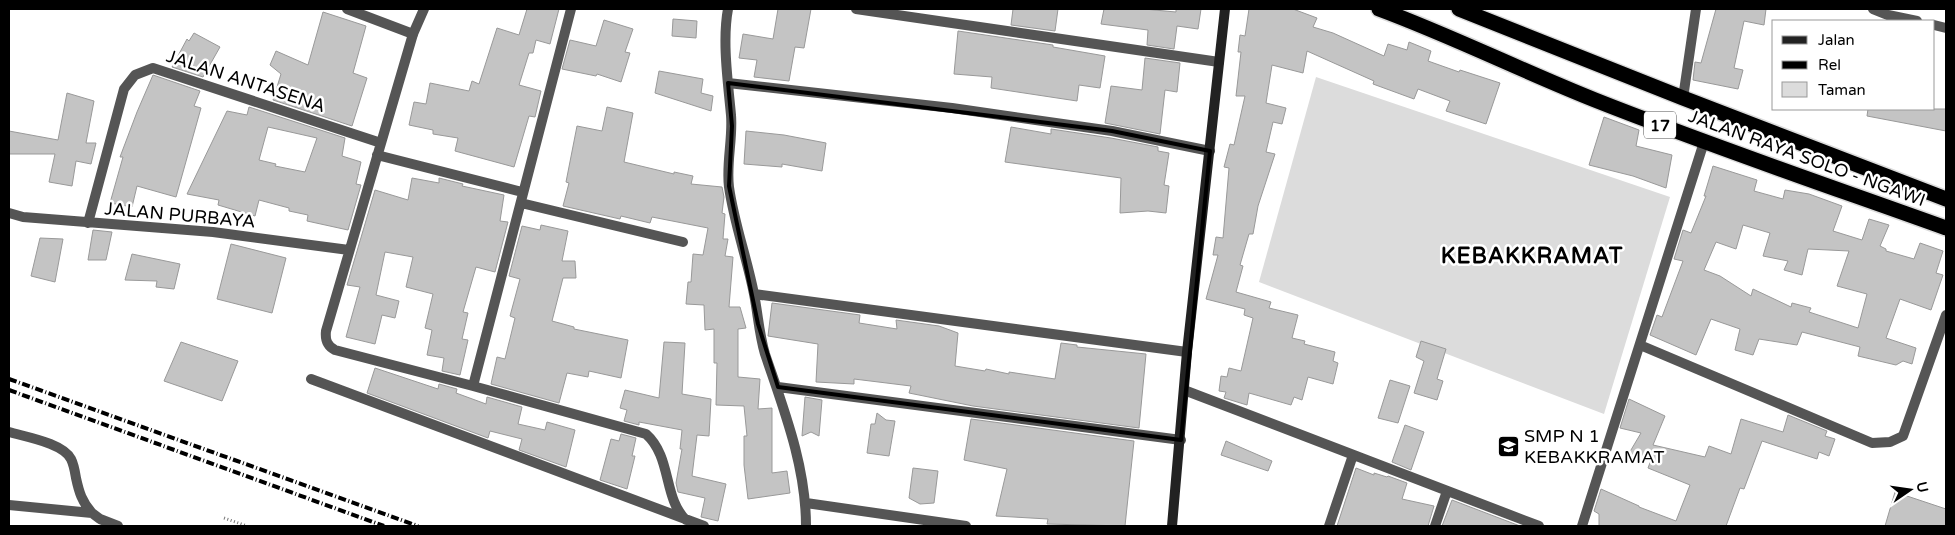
<svg xmlns="http://www.w3.org/2000/svg" width="1955" height="535" viewBox="0 0 1955 535" font-family="'Varela Round',sans-serif">
<style>
.green{fill:#dcdcdc}
.building{fill:#c4c4c4;stroke:#999;fill-rule:evenodd}
.lines{fill:none;stroke-linecap:round;stroke-linejoin:round}
.highway-casing{stroke:#dbdbdb;stroke-width:18}
.path{stroke:#777;stroke-width:3;stroke-dasharray:1 2.5;stroke-linecap:butt}
.lane{stroke:#555;stroke-width:10}
.street{stroke:#555;stroke-width:10}
.secondary{stroke:#222;stroke-width:10}
.highway{stroke:#000;stroke-width:15}
.rail{stroke:#000;stroke-width:4;stroke-dasharray:8 2.5 1 2.5;stroke-linecap:butt}
.marked{fill:none;stroke:#000;stroke-width:4;stroke-linejoin:round}
.labels{text-anchor:middle;stroke-width:5;stroke-linejoin:round;paint-order:stroke}
.shield{fill:#fff;stroke:#4c4c4c;stroke-width:1}
.shield-label{font-size:16px;font-weight:bold;fill:#000}
.street-label{font-size:18px;fill:#000;stroke:#fff}
.poi-label{font-size:18px;fill:#000;stroke:#fff;text-anchor:start}
.district-label{font-size:22px;font-weight:bold;letter-spacing:1px;fill:#000;stroke:#fff}
</style>
<rect width="100%" height="100%" fill="#fff"/>
<path class="green" d="M 1316,77 L 1670,197 L 1604,414 L 1259,282 Z"/>
<path class="building" d="M 527,9 L 559,9 L 550,44 L 536,40 L 533,53 L 529,53 L 519,85 L 541,91 L 535,117 L 529,116 L 514,167 L 455,151 L 458,138 L 433,134 L 433,130 L 409,125 L 414,102 L 426,104 L 430,83 L 469,91 L 472,81 L 479,84 L 497,28 L 519,35 Z
M 778,9 L 811,9 L 804,48 L 795,47 L 789,81 L 754,77 L 757,60 L 739,58 L 743,34 L 773,39 Z
M 1013,9 L 1058,9 L 1055,31 L 1011,25 Z
M 1104,9 L 1144,9 L 1176,12 L 1176,9 L 1201,9 L 1198,29 L 1177,26 L 1174,49 L 1147,45 L 1148,30 L 1101,24 Z
M 1249,9 L 1293,9 L 1317,18 L 1313,27 L 1333,33 L 1384,56 L 1388,44 L 1407,50 L 1409,42 L 1431,51 L 1428,61 L 1459,72 L 1460,70 L 1500,83 L 1486,124 L 1446,111 L 1450,101 L 1418,89 L 1414,99 L 1373,84 L 1374,81 L 1307,51 L 1303,73 L 1272,65 L 1266,103 L 1286,108 L 1282,124 L 1273,122 L 1266,152 L 1275,154 L 1258,206 L 1253,234 L 1249,234 L 1240,265 L 1243,266 L 1236,292 L 1271,302 L 1269,308 L 1298,315 L 1292,338 L 1305,341 L 1304,344 L 1335,352 L 1333,361 L 1338,363 L 1333,384 L 1308,377 L 1302,400 L 1294,397 L 1291,405 L 1249,393 L 1247,405 L 1224,398 L 1226,392 L 1219,391 L 1221,376 L 1227,377 L 1229,368 L 1241,371 L 1253,318 L 1244,315 L 1245,309 L 1206,299 L 1218,255 L 1213,255 L 1216,237 L 1223,238 L 1229,168 L 1224,167 L 1230,144 L 1234,145 L 1245,96 L 1236,96 L 1241,52 L 1238,52 L 1240,35 L 1245,36 Z
M 1716,9 L 1766,9 L 1764,25 L 1744,21 L 1734,68 L 1743,70 L 1738,89 L 1693,80 L 1695,62 L 1701,63 Z
M 323,12 L 366,26 L 353,73 L 367,78 L 352,126 L 273,100 L 281,74 L 270,65 L 276,51 L 308,65 Z
M 673,19 L 697,21 L 696,38 L 672,36 Z
M 604,20 L 633,29 L 625,52 L 630,53 L 621,82 L 597,74 L 596,76 L 562,69 L 570,40 L 596,46 Z
M 958,31 L 1053,45 L 1053,47 L 1105,56 L 1100,88 L 1079,85 L 1077,101 L 991,88 L 992,77 L 954,74 Z
M 194,33 L 220,47 L 203,77 L 172,67 L 187,39 L 189,41 Z
M 1145,58 L 1180,63 L 1177,92 L 1165,90 L 1160,134 L 1105,123 L 1111,86 L 1142,90 Z
M 659,71 L 703,79 L 701,93 L 713,96 L 711,111 L 655,93 Z
M 153,75 L 200,91 L 194,106 L 201,108 L 176,197 L 137,186 L 132,207 L 110,203 L 123,157 L 120,157 L 137,112 Z
M 67,93 L 94,101 L 86,143 L 96,143 L 91,164 L 76,161 L 72,186 L 49,182 L 55,154 L 9,154 L 9,131 L 58,140 Z
M 249,107 L 345,138 L 342,156 L 361,162 L 356,184 L 361,185 L 348,230 L 307,221 L 308,215 L 289,211 L 289,208 L 259,200 L 255,216 L 218,205 L 219,200 L 187,194 L 227,111 L 247,115 ZM 268,127 L 317,138 L 305,172 L 275,166 L 276,164 L 259,160 Z
M 607,107 L 633,113 L 624,162 L 674,174 L 674,172 L 693,176 L 691,184 L 722,187 L 724,197 L 722,213 L 725,214 L 723,239 L 728,239 L 725,256 L 733,257 L 729,307 L 740,307 L 746,328 L 738,329 L 738,377 L 760,379 L 758,409 L 772,408 L 772,473 L 787,471 L 790,493 L 748,499 L 744,465 L 744,436 L 747,436 L 744,406 L 716,405 L 717,363 L 714,363 L 714,329 L 705,330 L 704,305 L 686,304 L 688,282 L 691,282 L 693,254 L 703,255 L 708,228 L 652,217 L 650,223 L 621,216 L 620,219 L 563,206 L 569,183 L 566,182 L 577,126 L 602,131 Z
M 1868,109 L 1946,109 L 1946,131 L 1867,116 Z
M 1604,117 L 1639,130 L 1636,146 L 1672,155 L 1666,188 L 1633,176 L 1589,165 Z
M 1011,127 L 1051,134 L 1051,129 L 1111,138 L 1158,147 L 1158,151 L 1169,153 L 1164,185 L 1169,186 L 1166,213 L 1148,211 L 1120,213 L 1121,178 L 1005,162 Z
M 746,131 L 784,135 L 826,143 L 822,171 L 782,164 L 782,167 L 744,164 Z
M 1713,166 L 1757,180 L 1754,191 L 1783,199 L 1785,190 L 1809,194 L 1842,206 L 1833,231 L 1862,240 L 1869,219 L 1889,225 L 1880,246 L 1886,249 L 1886,251 L 1914,259 L 1920,243 L 1943,251 L 1936,273 L 1943,275 L 1931,310 L 1900,299 L 1886,338 L 1916,348 L 1912,364 L 1903,361 L 1896,365 L 1858,356 L 1860,347 L 1802,332 L 1797,345 L 1759,339 L 1753,355 L 1735,350 L 1740,329 L 1711,319 L 1696,355 L 1650,335 L 1657,315 L 1662,317 L 1683,261 L 1674,259 L 1683,230 L 1691,233 L 1706,196 L 1704,196 ZM 1743,225 L 1770,233 L 1763,256 L 1788,261 L 1784,270 L 1802,275 L 1808,249 L 1849,251 L 1837,286 L 1867,294 L 1858,328 L 1809,312 L 1811,308 L 1792,303 L 1791,307 L 1753,289 L 1751,296 L 1720,276 L 1704,270 L 1716,242 L 1736,249 Z
M 412,178 L 439,183 L 439,178 L 463,184 L 462,186 L 504,195 L 500,221 L 508,222 L 495,272 L 476,267 L 463,312 L 468,313 L 462,339 L 468,340 L 460,375 L 442,371 L 444,358 L 427,355 L 432,330 L 425,328 L 433,294 L 406,287 L 413,257 L 385,252 L 376,295 L 399,301 L 395,318 L 382,315 L 375,344 L 346,337 L 360,287 L 347,285 L 375,190 L 408,200 Z
M 541,225 L 568,231 L 562,261 L 575,261 L 576,278 L 563,278 L 552,321 L 574,327 L 574,329 L 628,340 L 621,378 L 589,371 L 588,377 L 567,373 L 559,403 L 491,384 L 497,357 L 505,359 L 515,318 L 510,316 L 520,279 L 509,276 L 522,226 L 540,230 Z
M 93,230 L 112,232 L 106,260 L 88,260 Z
M 40,238 L 63,239 L 55,282 L 31,276 Z
M 231,244 L 286,258 L 272,313 L 217,299 Z
M 132,254 L 180,264 L 174,289 L 156,287 L 157,281 L 125,280 Z
M 772,303 L 860,315 L 859,323 L 897,329 L 896,320 L 939,326 L 958,333 L 955,366 L 985,371 L 986,369 L 1009,374 L 1009,372 L 1055,379 L 1061,343 L 1077,345 L 1077,347 L 1146,354 L 1139,428 L 973,406 L 909,393 L 911,386 L 854,379 L 854,384 L 816,382 L 818,344 L 768,336 Z
M 1421,341 L 1446,349 L 1437,379 L 1443,381 L 1437,400 L 1414,393 L 1424,361 L 1416,357 Z
M 181,342 L 238,361 L 222,401 L 164,381 Z
M 664,342 L 685,343 L 682,394 L 711,399 L 709,436 L 697,435 L 692,476 L 726,484 L 718,521 L 701,517 L 705,498 L 678,492 L 676,483 L 682,449 L 680,449 L 682,430 L 639,422 L 639,425 L 624,421 L 627,410 L 620,408 L 625,390 L 659,398 Z
M 375,368 L 438,389 L 439,384 L 457,389 L 456,393 L 486,404 L 487,397 L 522,407 L 518,424 L 545,430 L 547,422 L 575,430 L 566,467 L 519,450 L 522,439 L 490,431 L 488,438 L 367,393 Z
M 1390,380 L 1410,386 L 1398,423 L 1378,418 Z
M 805,397 L 822,400 L 819,436 L 811,432 L 802,436 Z
M 1629,399 L 1665,416 L 1653,445 L 1705,457 L 1709,446 L 1731,454 L 1741,419 L 1783,432 L 1788,415 L 1827,431 L 1825,436 L 1835,439 L 1829,456 L 1819,452 L 1817,459 L 1762,441 L 1744,489 L 1740,488 L 1726,526 L 1599,526 L 1599,514 L 1594,511 L 1601,489 L 1639,506 L 1639,507 L 1676,521 L 1690,485 L 1648,468 L 1651,460 L 1628,455 L 1641,433 L 1620,428 Z
M 877,413 L 886,420 L 895,421 L 889,456 L 867,453 L 871,424 L 875,424 Z
M 971,419 L 1134,441 L 1125,526 L 1047,524 L 1048,519 L 996,516 L 1007,469 L 964,460 Z
M 1405,425 L 1424,432 L 1411,470 L 1392,462 Z
M 621,434 L 636,438 L 632,456 L 635,456 L 627,489 L 600,480 L 611,439 L 619,441 Z
M 1226,441 L 1272,461 L 1268,471 L 1221,455 Z
M 913,468 L 938,471 L 934,503 L 920,504 L 909,498 Z
M 1356,468 L 1374,475 L 1374,473 L 1387,477 L 1388,476 L 1407,483 L 1402,499 L 1434,506 L 1428,526 L 1337,526 Z
M 1895,492 L 1946,509 L 1946,526 L 1885,526 Z
M 1452,500 L 1520,526 L 1442,526 Z"/>
<g class="lines">
<defs>
<path id="highway" d="M 1379,9 C 1452,36 1522,71 1595,100 C 1711,146 1829,186 1946,228
M 1459,9 L 1683,98 L 1946,199"/>
</defs>
<use href="#highway" class="highway-casing"/>
<path class="path" d="M 224,518 L 247,526"/>
<path class="lane" d="M 347,9 L 413,34"/>
<path class="street" d="M 424,9 L 413,34 L 326,331 C 325,340 327,346 335,350 L 473,386 L 646,434 C 672,457 663,498 686,520
M 728,9 C 722,41 728,82 731,115 C 733,139 726,163 729,187 C 734,223 747,258 754,294 C 758,314 759,334 765,354 C 784,410 806,466 806,526
M 856,9 L 1219,62
M 1873,9 L 1888,15 L 1917,21
M 1934,25 L 1946,28
M 728,83 L 952,108 L 1112,131 L 1210,151
M 1683,98 L 1696,9
M 377,155 L 522,192
M 521,203 L 683,242
M 9,213 L 23,217 L 213,232 L 349,250
M 88,223 L 124,89 L 135,75 L 153,68 L 381,143
M 754,294 L 1187,352
M 1640,345 L 1872,443 L 1890,442 L 1903,436 L 1946,315
M 311,379 L 704,526
M 473,386 L 571,9
M 778,387 L 1181,440
M 1184,390 L 1539,526
M 9,432 C 26,437 63,443 71,459 C 74,465 75,472 76,478 C 79,492 82,502 92,513
M 806,503 L 966,526
M 9,505 L 92,513 L 100,519 L 118,526
M 1329,526 L 1353,455
M 1435,526 L 1447,491
M 1582,526 L 1704,142"/>
<path class="secondary" d="M 1172,526 L 1187,352 L 1225,9"/>
<use href="#highway" class="highway"/>
<path class="rail" d="M 9,379 L 418,526
M 9,390 L 384,526"/>
</g>
<path class="marked" d="M 728,83 L 1112,131 L 1210,151 L 1181,440 L 778,387 L 758,324 L 729,186 L 732,126 Z"/>
<defs>
<symbol id="school-square" viewBox="-11 -11 22 22"><rect x="-9" y="-9" width="18" height="18" rx="4" fill="#000" stroke="#fff"/><path d="M0-5L7-2L0 1L-7-2ZM-4 1L0 2.5L4 1V4Q0 6-4 4Z" fill="#fff"/></symbol>
</defs>
<g fill-rule="evenodd">
<use href="#school-square" x="1496" y="434" width="25" height="25"/>
</g>
<g class="labels">
<rect class="shield" x="1644" y="111.5" width="32" height="27" rx="4"/>
<g class="shield-label">
<text x="1660" y="131">17</text>
</g>
<g class="street-label">
<text transform="translate(246 81) rotate(18)" y="6">JALAN ANTASENA</text>
<text transform="translate(1807 158) rotate(20)" y="6">JALAN RAYA SOLO - NGAWI</text>
<text transform="translate(180 215) rotate(5)" y="6">JALAN PURBAYA</text>
</g>
<g class="poi-label">
<text x="1524" y="442">SMP N 1<tspan x="1524" dy="21">KEBAKKRAMAT</tspan></text>
</g>
<g class="district-label">
<text x="1532" y="263">KEBAKKRAMAT</text>
</g>
</g>
<rect width="1955" height="535" fill="none" stroke="#000000" stroke-width="20"/>
<rect x="1772" y="20" width="162" height="90" fill="#ffffff" stroke="#999999"/>
<rect x="1782" y="36" width="25" height="8" fill="#222222" stroke="#999999"/>
<text x="1818" y="45" font-size="15" fill="#000000">Jalan</text>
<rect x="1782" y="61" width="25" height="8" fill="#000000" stroke="#999999"/>
<text x="1818" y="70" font-size="15" fill="#000000">Rel</text>
<rect x="1782" y="82" width="25" height="15" fill="#dcdcdc" stroke="#999999"/>
<text x="1818" y="95" font-size="15" fill="#000000">Taman</text>
<g transform="translate(1910 490) rotate(77)" stroke="#ffffff" stroke-width="4" paint-order="stroke">
<path d="M0-4L9 19L0 12L-9 19Z" fill="#000000"/>
<text y="-8" font-size="14" font-weight="bold" text-anchor="middle" fill="#000000">U</text>
</g>
</svg>
